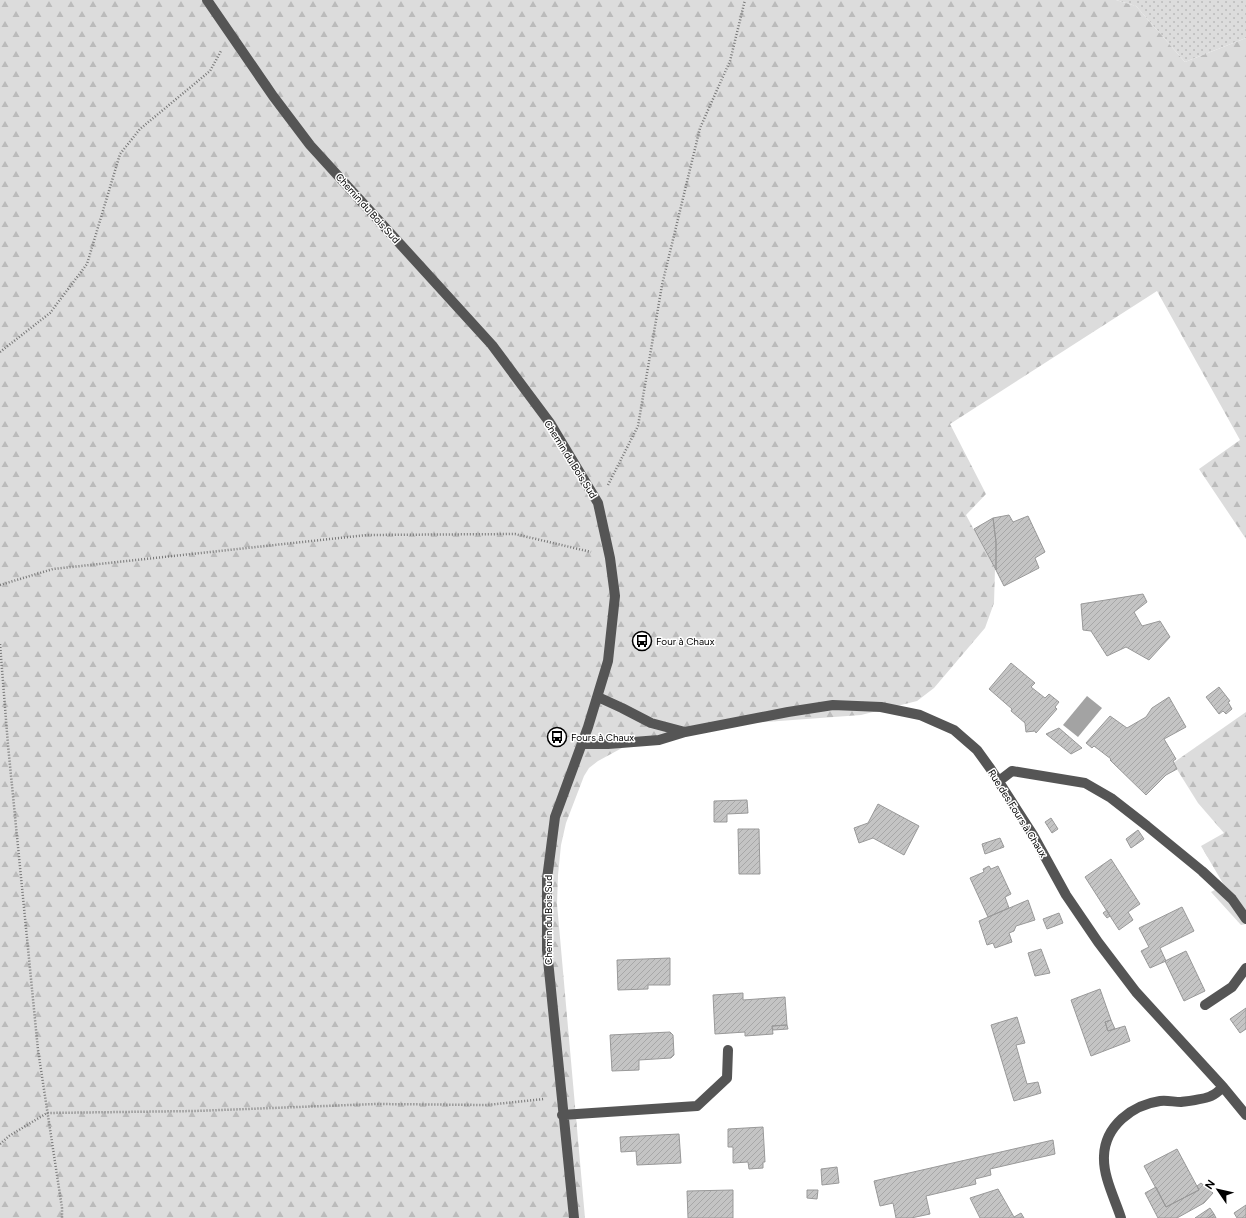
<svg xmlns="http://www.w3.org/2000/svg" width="1246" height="1218" viewBox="0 0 1246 1218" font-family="Figtree,sans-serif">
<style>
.grass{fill:url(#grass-dots)}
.forest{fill:url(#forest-firs)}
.water{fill:#a3a3a3}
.building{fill:url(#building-hatch);stroke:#999}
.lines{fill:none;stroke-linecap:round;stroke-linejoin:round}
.path{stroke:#777;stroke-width:2.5;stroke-dasharray:1 2;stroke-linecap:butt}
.minor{stroke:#555;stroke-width:10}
.labels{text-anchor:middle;stroke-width:3;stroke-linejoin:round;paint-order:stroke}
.street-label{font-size:10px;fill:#000;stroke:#fff}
.poi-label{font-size:10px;fill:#000;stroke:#fff;text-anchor:start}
</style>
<defs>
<pattern id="grass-dots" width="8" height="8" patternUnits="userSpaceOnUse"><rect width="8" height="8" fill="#dcdcdc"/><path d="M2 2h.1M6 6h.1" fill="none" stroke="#bbb" stroke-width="1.8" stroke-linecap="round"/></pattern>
<pattern id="forest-firs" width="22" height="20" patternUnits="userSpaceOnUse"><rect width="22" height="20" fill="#dcdcdc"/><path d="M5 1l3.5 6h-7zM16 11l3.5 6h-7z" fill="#bbb"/></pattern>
<pattern id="building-hatch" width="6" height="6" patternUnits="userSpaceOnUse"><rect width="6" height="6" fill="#c4c4c4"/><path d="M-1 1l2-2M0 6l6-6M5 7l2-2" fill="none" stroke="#a7a7a7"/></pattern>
</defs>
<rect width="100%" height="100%" fill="#fff"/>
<path class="grass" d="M 1116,0 L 1246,0 L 1246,38 L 1185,62 L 1136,6 Z"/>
<path class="forest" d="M 0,0 L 1116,0 L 1136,6 L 1185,62 L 1246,38 L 1246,539 L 1199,469 L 1240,440 L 1157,291 L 950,424 L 986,494 L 966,515 L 995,569 L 994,603 L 985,628 L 934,688 L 917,701 L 861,715 L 753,723 L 645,741 L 622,748 L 598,761 L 589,768 L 584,776 L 566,823 L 561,845 L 558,875 L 557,904 L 585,1218 L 0,1218 Z
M 1246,712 L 1246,924 L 1241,925 L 1211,892 L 1224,885 L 1201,846 L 1224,833 L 1198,803 L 1173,763 Z"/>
<path class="water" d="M 1087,696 L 1102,708 L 1078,737 L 1063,725 Z"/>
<path class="building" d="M 1009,515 L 1013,522 L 1028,516 L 1045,552 L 1035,558 L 1039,568 L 1004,586 L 996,570 L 996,542 L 993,518 Z
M 993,518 L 996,542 L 996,570 L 974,529 Z
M 1143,594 L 1147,602 L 1134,612 L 1142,626 L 1160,621 L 1170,637 L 1149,660 L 1126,647 L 1107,656 L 1091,631 L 1083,630 L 1081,604 Z
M 1011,663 L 1035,683 L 1031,687 L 1045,698 L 1049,694 L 1059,702 L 1055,707 L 1057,709 L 1036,733 L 1035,731 L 1026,732 L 1025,723 L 1011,711 L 1012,709 L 989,689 Z
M 1219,687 L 1230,701 L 1228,702 L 1232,709 L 1226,714 L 1223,711 L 1219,714 L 1206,697 Z
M 1169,697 L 1186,727 L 1164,739 L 1176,759 L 1173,761 L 1177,769 L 1166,775 L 1146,795 L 1110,760 L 1111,759 L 1094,746 L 1092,748 L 1086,743 L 1110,716 L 1127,728 L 1146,717 L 1152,708 Z
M 1059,728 L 1082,748 L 1071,754 L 1046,734 Z
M 747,800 L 748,813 L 727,814 L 727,822 L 714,822 L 714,801 Z
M 878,804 L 919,826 L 904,855 L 873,838 L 859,843 L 854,828 L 868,823 Z
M 1051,818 L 1058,829 L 1052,833 L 1045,822 Z
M 738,829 L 759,829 L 760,874 L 739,874 Z
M 1138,830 L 1144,839 L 1131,848 L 1126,839 Z
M 1000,838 L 1004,847 L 985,854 L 982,844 Z
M 1111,859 L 1140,904 L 1128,912 L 1133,920 L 1119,930 L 1085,877 Z
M 989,866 L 991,869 L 998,866 L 1011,894 L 1005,897 L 1009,908 L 988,917 L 970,878 L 984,872 L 983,869 Z
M 1028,900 L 1035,920 L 1016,926 L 1014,931 L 1009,933 L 1012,942 L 995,948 L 993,943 L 987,945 L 979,921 Z
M 1182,907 L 1194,931 L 1160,948 L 1166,961 L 1150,968 L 1141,951 L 1149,947 L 1139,928 Z
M 1107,910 L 1110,916 L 1107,918 L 1103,913 Z
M 1059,913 L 1063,923 L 1047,929 L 1043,919 Z
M 1041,949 L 1050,973 L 1035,976 L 1028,953 Z
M 1186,951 L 1205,991 L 1184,1001 L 1165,961 Z
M 670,958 L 670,985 L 648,985 L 648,989 L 618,990 L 617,960 Z
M 1100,989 L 1111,1020 L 1105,1022 L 1108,1031 L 1125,1026 L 1130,1041 L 1091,1056 L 1071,1000 Z
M 743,993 L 743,1000 L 785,997 L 787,1025 L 772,1026 L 773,1034 L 745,1036 L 745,1032 L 715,1034 L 713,995 Z
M 1246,1008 L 1246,1029 L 1240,1033 L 1230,1019 Z
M 1017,1017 L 1025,1043 L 1016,1045 L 1027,1084 L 1038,1082 L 1041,1093 L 1014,1101 L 991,1025 Z
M 1111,1020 L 1115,1029 L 1108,1031 L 1105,1022 Z
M 787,1025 L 788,1029 L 773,1030 L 772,1026 Z
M 670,1032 L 673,1035 L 674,1055 L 671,1058 L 639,1060 L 639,1070 L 612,1071 L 610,1035 Z
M 763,1127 L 765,1162 L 763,1162 L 763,1168 L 749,1169 L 748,1162 L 733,1163 L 733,1147 L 728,1147 L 728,1129 Z
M 679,1134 L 681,1163 L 637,1165 L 636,1151 L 621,1152 L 620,1137 Z
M 1053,1140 L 1055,1154 L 990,1169 L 991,1175 L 975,1179 L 976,1184 L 926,1196 L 930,1214 L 911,1218 L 896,1218 L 893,1203 L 880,1206 L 874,1181 Z
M 1177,1149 L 1199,1190 L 1166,1207 L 1144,1166 Z
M 837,1167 L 839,1183 L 822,1185 L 821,1169 Z
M 1201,1183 L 1213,1193 L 1204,1203 L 1177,1218 L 1158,1218 L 1145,1193 L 1156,1187 L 1166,1207 L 1199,1190 L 1197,1186 Z
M 998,1189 L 1014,1217 L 1021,1213 L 1024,1218 L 980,1218 L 970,1198 Z
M 733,1190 L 733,1218 L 688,1218 L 687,1191 Z
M 807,1190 L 818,1190 L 817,1199 L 807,1198 Z
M 1246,1205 L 1246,1218 L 1237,1218 L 1234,1213 Z
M 1210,1208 L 1214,1214 L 1208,1218 L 1195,1218 Z
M 1214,1214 L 1216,1218 L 1208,1218 Z"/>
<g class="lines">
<path class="path" d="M 0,352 L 50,313 L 87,264 L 120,154 L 140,129 L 210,71 L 221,51
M 608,485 L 638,426 L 662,285 L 700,128 L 730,61 L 745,0
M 0,585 L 53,569 L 367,535 L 515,534 L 591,552
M 0,644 L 8,745 L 38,1050 L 62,1208 L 62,1218
M 0,1144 L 9,1136 L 47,1113 L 195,1111 L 376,1104 L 487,1105 L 544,1099"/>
<path class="minor" d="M 207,0 L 273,96 L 310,145 L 492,345 L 550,423 L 598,503 L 610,558 L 615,596 L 608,661 L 588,727 L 555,817 L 547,879 L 547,950 L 574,1218
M 598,697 L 622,708 L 651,723 L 685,732
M 582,744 L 608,744 L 659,740 L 685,732 L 788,712 L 833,705 L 881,707 L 920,715 L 954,730 L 977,750 L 990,768 L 1033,835 L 1066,895 L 1098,942 L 1136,992 L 1223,1087 L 1246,1115
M 999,781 L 1012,771 L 1085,783 L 1111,798 L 1147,826 L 1202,871 L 1232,899 L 1246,919
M 1205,1005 L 1232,987 L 1246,968
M 562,1115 L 697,1106 L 727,1078 L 728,1050
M 1121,1218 C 1115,1199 1103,1177 1104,1156 C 1105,1126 1132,1105 1160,1101 C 1167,1100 1174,1102 1181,1102 C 1188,1101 1206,1099 1211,1096 C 1216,1094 1220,1090 1223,1087"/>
</g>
<defs>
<symbol id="bus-ring" viewBox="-11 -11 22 22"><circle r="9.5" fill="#fff" stroke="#000" stroke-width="1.5"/><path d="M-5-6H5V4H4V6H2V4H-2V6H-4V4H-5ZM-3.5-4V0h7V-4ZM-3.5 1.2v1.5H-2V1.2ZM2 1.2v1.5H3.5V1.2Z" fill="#000"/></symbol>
</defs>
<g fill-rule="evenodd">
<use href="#bus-ring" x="631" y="630" width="22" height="22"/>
<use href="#bus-ring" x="546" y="726" width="22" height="22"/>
</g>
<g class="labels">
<g class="street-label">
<text transform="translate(368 208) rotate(48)" y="4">Chemin du Bois Sud</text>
<text transform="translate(571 459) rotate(58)" y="4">Chemin du Bois Sud</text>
<text transform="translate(1018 813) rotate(58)" y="4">Rue des Fours à Chaux</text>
<text transform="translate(548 920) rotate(-90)" y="4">Chemin du Bois Sud</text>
</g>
<g class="poi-label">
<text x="656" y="645">Four à Chaux</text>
<text x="571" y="741">Fours à Chaux</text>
</g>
</g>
<g transform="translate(1218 1190) rotate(304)" stroke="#ffffff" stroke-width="3" paint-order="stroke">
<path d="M0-3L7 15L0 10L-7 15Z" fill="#000000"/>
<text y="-6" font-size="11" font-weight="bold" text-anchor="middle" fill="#000000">N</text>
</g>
</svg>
